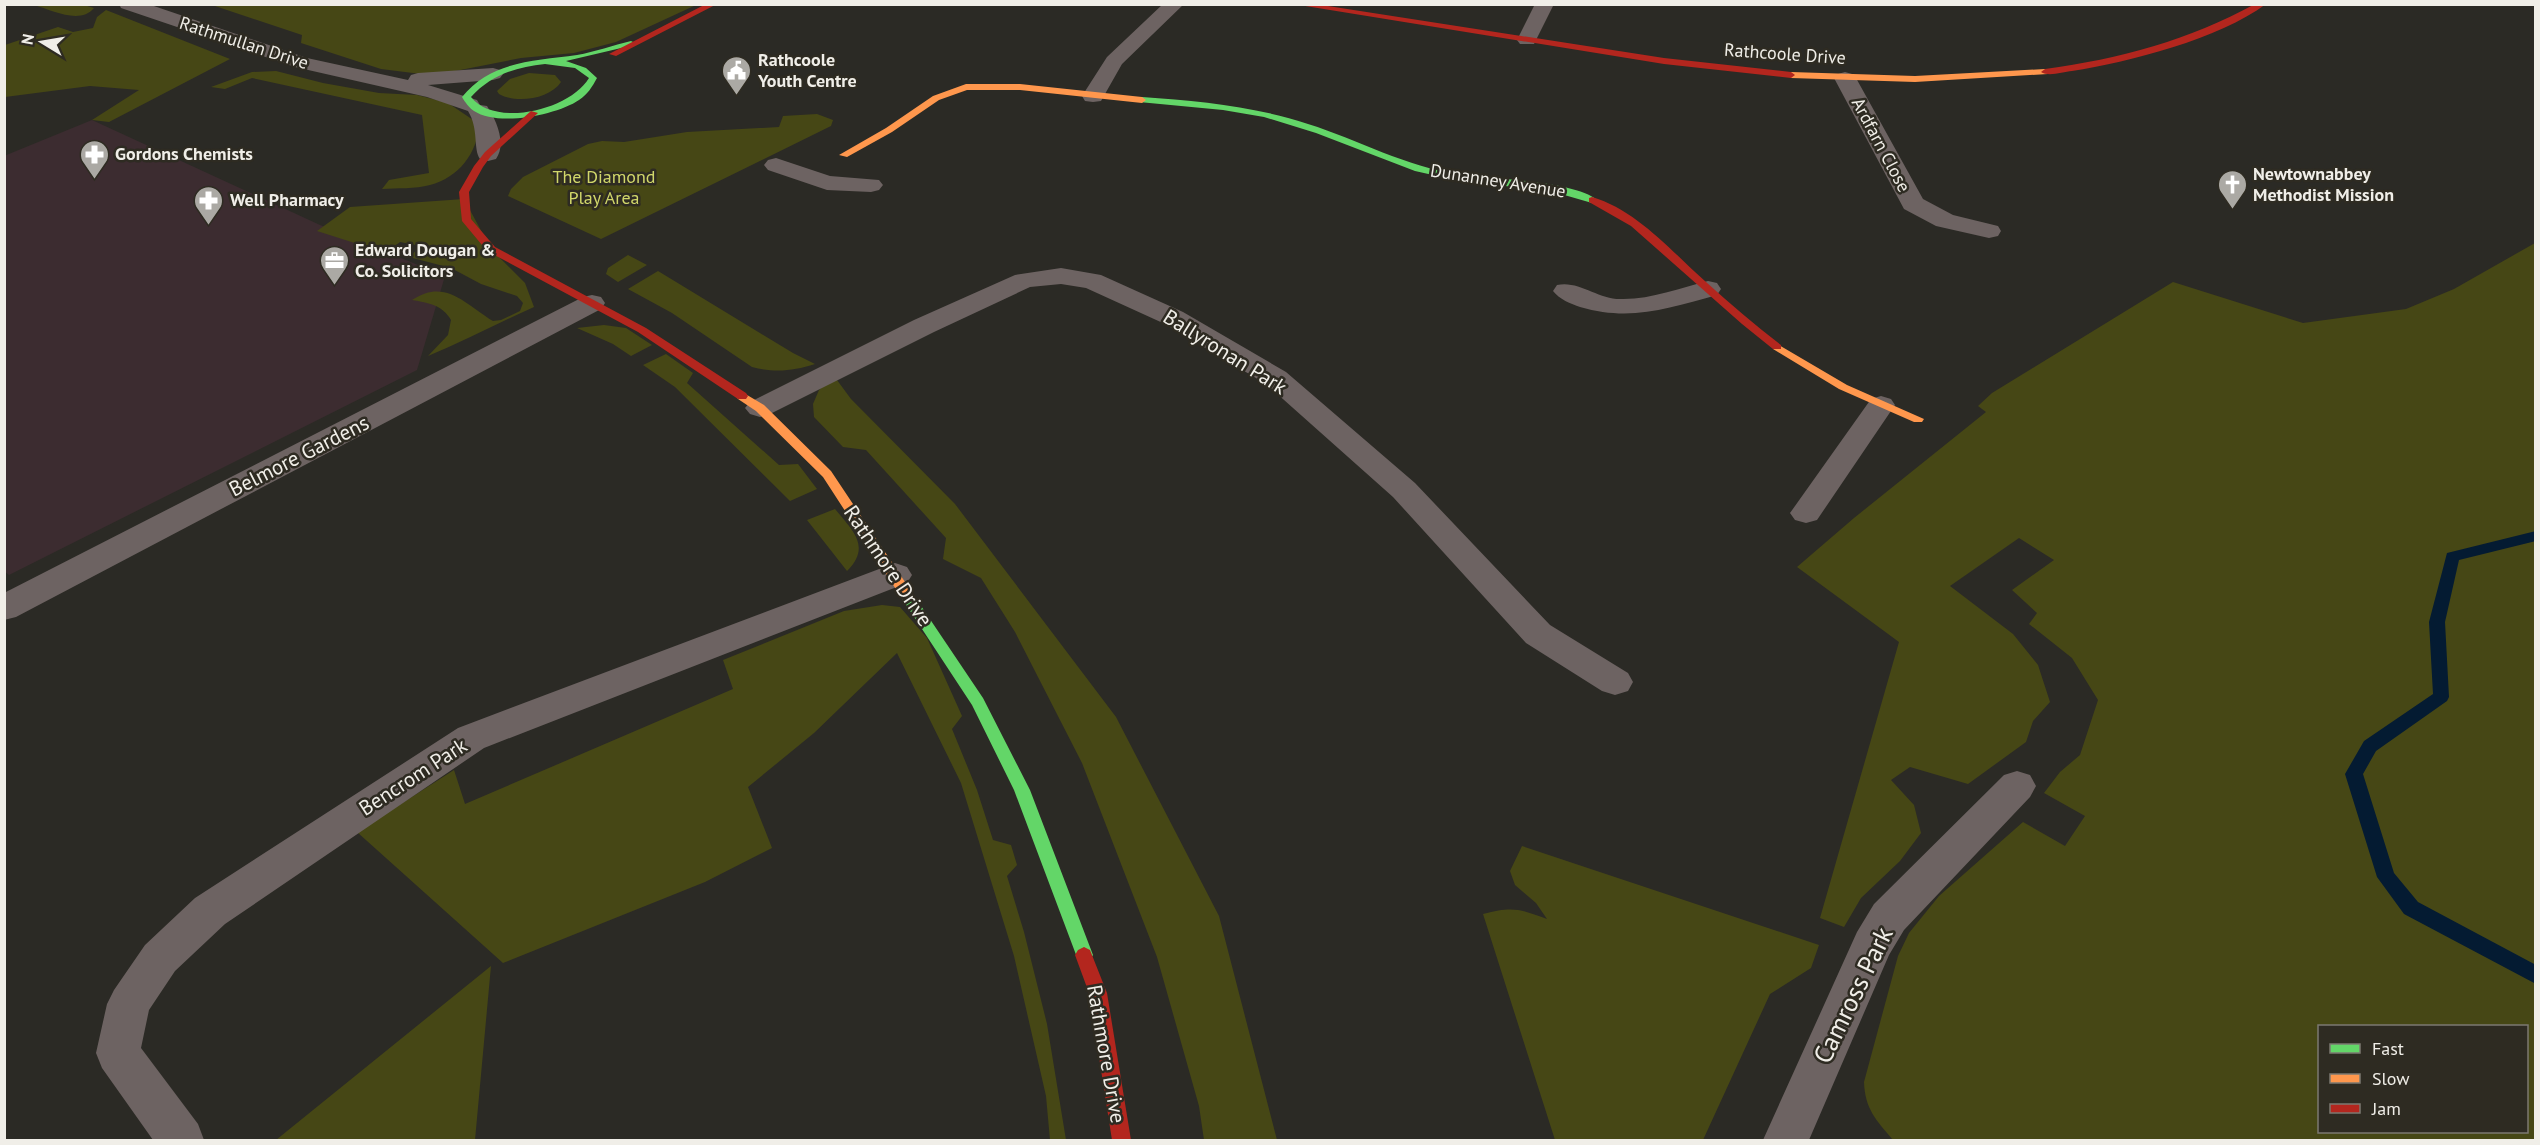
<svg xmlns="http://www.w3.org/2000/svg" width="2540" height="1145" viewBox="0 0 2540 1145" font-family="'PT Sans',sans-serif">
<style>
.commercial{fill:#3c2c30}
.green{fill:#464715;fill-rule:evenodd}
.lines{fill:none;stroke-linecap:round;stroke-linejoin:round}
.stream{fill:#041b32;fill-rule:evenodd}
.street{fill:#6d6362;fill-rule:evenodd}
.fast{fill:#63d668;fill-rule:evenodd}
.slow{fill:#ff974d;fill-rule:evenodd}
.jam{fill:#b3261e;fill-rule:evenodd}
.labels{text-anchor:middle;stroke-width:5;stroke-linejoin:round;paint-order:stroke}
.far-street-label{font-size:18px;fill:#f0eee8;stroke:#2e2b22}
.far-poi-label{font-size:18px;font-weight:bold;fill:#f0eee8;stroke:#2e2b22;text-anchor:start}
.far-park-label{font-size:18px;fill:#d1d76a;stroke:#2e2b22}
.street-label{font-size:21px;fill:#f0eee8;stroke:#2e2b22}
.near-street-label{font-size:26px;fill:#f0eee8;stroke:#2e2b22}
</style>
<rect width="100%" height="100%" fill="#2b2a25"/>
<path class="commercial" d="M 92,120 L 320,225 L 445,276 L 417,370 L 9,575 L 4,571 L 4,156 Z"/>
<path class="green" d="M 34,5 L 84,5 L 94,8 C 80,25 52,10 34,5 Z
M 212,5 L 696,5 L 616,42 L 574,53 L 521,58 L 445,73 L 421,74 L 381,69 L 301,43 L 302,35 Z
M 106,10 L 230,59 L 109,122 L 92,120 L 139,90 L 90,86 L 5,97 L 5,45 L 58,27 L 73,32 L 93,28 L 97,17 Z
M 276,71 L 323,83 L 379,93 L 417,95 L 448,103 L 479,124 C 478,153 458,178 430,185 C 415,189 397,188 382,189 L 389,180 L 429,173 L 422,115 L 252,78 L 225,89 L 211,87 L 252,72 Z
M 529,73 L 555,75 L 561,82 C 550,99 516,104 499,94 L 497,91 L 510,79 Z
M 817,114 L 833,120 L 831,126 L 601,239 L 508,196 L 511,189 L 523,177 L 588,144 L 602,141 L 624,142 L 687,132 L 779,127 L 783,116 Z
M 464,199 L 491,249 L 525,283 L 534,307 C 498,323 464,341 428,356 L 448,335 L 451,320 C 442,305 429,303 412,300 C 445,278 464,303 493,321 L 501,320 L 520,311 L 523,303 L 517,296 L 481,284 L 451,268 L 409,257 L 421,246 L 400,242 L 386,253 L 317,231 L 350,207 Z
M 2535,243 L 2535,1140 L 1893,1140 C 1876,1120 1865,1109 1864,1082 L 1898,956 L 1909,933 L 1939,896 L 2023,822 L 2065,846 L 2085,816 L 2044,793 L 2060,772 L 2080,755 L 2098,700 L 2072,658 L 2029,624 L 2037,613 L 2012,590 L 2054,560 L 2019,538 L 1950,586 L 2013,634 L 2038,665 L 2050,702 L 2033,721 L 2026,742 L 1968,784 L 1910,767 L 1891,780 L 1914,805 L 1921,833 L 1900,861 L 1861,898 L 1844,927 L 1820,918 L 1899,642 L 1797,567 L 1854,518 L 1986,412 L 1978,406 L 1992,393 L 2173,282 L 2303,323 L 2406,309 L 2454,289 ZM 2320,1026 L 2526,1026 L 2526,1132 L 2320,1132 Z
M 628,255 L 647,265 L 618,282 L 606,274 L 608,268 Z
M 658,271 L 793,353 L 815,364 C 793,371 775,373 752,367 L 672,313 L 628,289 Z
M 604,325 L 626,328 L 652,345 L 631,356 L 613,344 L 577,328 Z
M 666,354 L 693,373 L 687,383 L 779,465 L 798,464 L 817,489 L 790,501 L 675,387 L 643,365 Z
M 834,376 L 851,399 L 955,504 L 1116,717 L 1219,916 L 1277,1140 L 1204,1140 L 1199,1106 L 1157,957 L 1082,763 L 1015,632 L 981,578 L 943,559 L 946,538 L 866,450 L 843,447 L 814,417 L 813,404 L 819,390 Z
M 835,509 C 852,530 872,546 847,571 L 807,520 Z
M 882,605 L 900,607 L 927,638 L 962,716 L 952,729 L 977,790 L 993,840 L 1011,845 L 1017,865 L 1007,876 L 1024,932 L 1047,1024 L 1066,1140 L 1050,1140 L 1046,1096 L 1014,956 L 961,783 L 897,653 L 814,733 L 748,787 L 772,848 L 705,882 L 503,963 L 357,832 L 454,770 L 465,804 L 733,689 L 723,660 L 844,611 Z
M 1522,846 L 1819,945 L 1811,968 L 1770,994 L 1703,1140 L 1555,1140 L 1483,914 C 1513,906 1520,909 1547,919 L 1536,903 L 1515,885 L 1510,871 Z
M 491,966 L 475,1140 L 276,1140 Z"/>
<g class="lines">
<path class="stream" d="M 2536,531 L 2536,541 L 2459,560 L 2445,622 L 2449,697 L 2447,701 L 2376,751 L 2363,774 L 2394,873 L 2418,902 L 2536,965 L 2536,984 L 2404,914 L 2377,877 L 2345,774 L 2364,741 L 2433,694 L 2429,622 L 2447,553 Z"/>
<path class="street" d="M 119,4 L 148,4 L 307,58 L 408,80 L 411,75 L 418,73 L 493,68 L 500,70 L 503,74 L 500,78 L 493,80 L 428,85 L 477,100 L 480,105 L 487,106 C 496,120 507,143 496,159 L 488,161 L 480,159 C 473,149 479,129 468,111 L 427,97 L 295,67 L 121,8 Z
M 1163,4 L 1184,4 L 1122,64 L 1101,101 L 1093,102 L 1085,101 L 1082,96 L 1107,57 Z
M 1535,4 L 1554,4 L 1534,44 L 1520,44 L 1517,40 Z
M 1845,72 L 1852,74 L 1856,78 L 1923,199 L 1953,215 L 1998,226 L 2001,231 L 1998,236 L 1989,238 L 1936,226 L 1904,209 L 1834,78 L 1838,74 Z
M 776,158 L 830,176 L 879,180 L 883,185 L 879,190 L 871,192 L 827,190 L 768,170 L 764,165 L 768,160 Z
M 1061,268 L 1101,275 L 1183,312 L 1286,372 L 1415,483 L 1550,625 L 1628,673 L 1633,682 L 1628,691 L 1615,695 L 1602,691 L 1526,643 L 1393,497 L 1266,384 L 1165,324 L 1086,288 L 1061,284 L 1030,287 L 934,332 L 770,414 L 760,417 L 750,414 L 745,408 L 750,402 L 914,320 L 1015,275 Z
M 1708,281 L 1717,283 L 1721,289 L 1717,295 C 1669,308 1631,322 1580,307 C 1571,304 1559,299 1553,291 L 1557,285 C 1578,280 1598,299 1620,299 C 1650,300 1679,288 1708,281 Z
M 592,295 L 601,297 L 605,303 L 601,309 L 16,617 L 4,620 L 4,593 L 583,297 Z
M 1881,396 L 1891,399 L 1895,405 L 1817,520 L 1806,523 L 1795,520 L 1790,513 L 1795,506 L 1871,399 Z
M 895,563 L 907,567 L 912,575 L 907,583 L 484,748 L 225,924 L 175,971 L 149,1010 L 141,1048 L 198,1124 L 204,1140 L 153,1140 L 102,1068 L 96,1053 L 107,1004 L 114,990 L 145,945 L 195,898 L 458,728 Z
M 2017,771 L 2030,775 L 2036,786 L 2030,797 L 1904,930 L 1889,955 L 1809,1140 L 1763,1140 L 1857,932 L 1874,904 L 2004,775 Z"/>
<path class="fast" d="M 631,41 L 635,43 L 634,45 L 566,61 L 586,68 L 597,78 C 592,87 588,94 579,100 C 557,115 498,127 474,111 C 469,108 465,102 462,97 C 491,61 534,61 577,55 C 595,52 613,45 631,41 ZM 545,64 L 575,68 L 589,78 C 570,110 495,128 471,97 C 491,75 516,67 545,64 Z
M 1142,97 C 1198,101 1254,106 1308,124 C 1359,140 1406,167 1459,174 C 1491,179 1574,181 1597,200 L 1592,203 L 1554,192 L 1455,180 L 1415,171 L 1316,133 L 1264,117 L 1223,110 L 1139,102 L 1138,100 Z
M 904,586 L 909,588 L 983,698 L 1030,790 L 1093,955 L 1090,960 L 1084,963 L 1078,960 L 1014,790 L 972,705 L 897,591 Z"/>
<path class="slow" d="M 2045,69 L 2048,70 L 2048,74 L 1915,82 L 1791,78 L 1787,75 L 1791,72 L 1915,76 Z
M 966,84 L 1020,84 L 1142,97 L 1146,100 L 1142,103 L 1020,90 L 967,90 L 939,100 L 892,132 L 847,157 L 839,155 L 886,128 L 933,96 Z
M 1777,344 L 1847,385 L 1924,419 L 1922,422 L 1914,422 L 1839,389 L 1773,349 L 1773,345 Z
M 742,392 L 764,405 L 831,471 L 911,591 L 909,594 L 899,594 L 823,477 L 756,411 L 738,399 L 736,396 L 738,393 Z"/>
<path class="jam" d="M 706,4 L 717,4 L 616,56 L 609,54 Z
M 1293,4 L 1315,4 L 1664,58 L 1791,72 L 1795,75 L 1791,78 L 1664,64 Z
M 2255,4 L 2266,4 C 2219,39 2129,62 2072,71 C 2063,72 2048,77 2041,72 L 2045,69 C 2120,59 2189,40 2255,4 Z
M 531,111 L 538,113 L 491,156 L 483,167 L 469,192 L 471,219 L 495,247 L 646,328 L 746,393 L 748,396 L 746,399 L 738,399 L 638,332 L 487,251 L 462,221 L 459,192 L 474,166 L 485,152 Z
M 1592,197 C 1637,210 1672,252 1706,282 C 1730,304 1755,325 1781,345 L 1781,349 L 1773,349 L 1742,324 L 1631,226 L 1589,202 L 1589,198 Z
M 1084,947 L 1090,950 L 1107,993 L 1131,1140 L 1112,1140 L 1089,993 L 1075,955 L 1078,950 Z"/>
</g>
<defs>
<symbol id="civic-pin" viewBox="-11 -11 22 30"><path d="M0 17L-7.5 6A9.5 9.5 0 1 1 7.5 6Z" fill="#aba9a4" stroke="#2e2b22"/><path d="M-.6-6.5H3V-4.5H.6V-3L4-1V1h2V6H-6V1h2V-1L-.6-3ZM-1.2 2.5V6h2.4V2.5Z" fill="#fff"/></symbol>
<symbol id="pharmacy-pin" viewBox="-11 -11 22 30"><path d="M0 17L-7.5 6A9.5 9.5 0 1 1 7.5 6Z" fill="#aba9a4" stroke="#2e2b22"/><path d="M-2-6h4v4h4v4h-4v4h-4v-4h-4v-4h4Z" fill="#fff"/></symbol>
<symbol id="church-pin" viewBox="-11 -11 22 30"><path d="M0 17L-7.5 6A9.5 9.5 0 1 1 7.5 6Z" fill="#aba9a4" stroke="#2e2b22"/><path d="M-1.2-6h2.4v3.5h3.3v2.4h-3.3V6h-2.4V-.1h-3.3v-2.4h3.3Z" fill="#fff"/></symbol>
<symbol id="office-pin" viewBox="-11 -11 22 30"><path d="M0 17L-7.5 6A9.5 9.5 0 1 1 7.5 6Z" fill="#aba9a4" stroke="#2e2b22"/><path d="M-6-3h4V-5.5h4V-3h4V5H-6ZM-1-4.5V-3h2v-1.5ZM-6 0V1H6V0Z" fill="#fff"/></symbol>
</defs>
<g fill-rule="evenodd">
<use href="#civic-pin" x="720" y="54" width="33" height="45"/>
<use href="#pharmacy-pin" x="78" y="138" width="33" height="45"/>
<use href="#church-pin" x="2216" y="168" width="33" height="45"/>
<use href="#pharmacy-pin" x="192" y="184" width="33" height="45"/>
<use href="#office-pin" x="318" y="244" width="33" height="45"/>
</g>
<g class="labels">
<g class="far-street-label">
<text transform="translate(244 43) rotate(18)" y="6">Rathmullan Drive</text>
<text transform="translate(1785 54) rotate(4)" y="6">Rathcoole Drive</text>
<text transform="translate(1881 145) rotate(62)" y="6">Ardfarn Close</text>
<text transform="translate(1498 181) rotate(9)" y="6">Dunanney Avenue</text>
</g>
<g class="far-poi-label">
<text x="758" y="66">Rathcoole<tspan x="758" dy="21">Youth Centre</tspan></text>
<text x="115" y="160">Gordons Chemists</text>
<text x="2253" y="180">Newtownabbey<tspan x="2253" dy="21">Methodist Mission</tspan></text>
<text x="230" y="206">Well Pharmacy</text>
<text x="355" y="256">Edward Dougan &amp;<tspan x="355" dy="21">Co. Solicitors</tspan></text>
</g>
<g class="far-park-label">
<text x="604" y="183">The Diamond<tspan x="604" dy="21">Play Area</tspan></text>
</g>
<g class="street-label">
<text transform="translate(1225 352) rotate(32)" y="7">Ballyronan Park</text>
<text transform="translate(299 456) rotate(-27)" y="7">Belmore Gardens</text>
<text transform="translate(888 566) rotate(56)" y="7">Rathmore Drive</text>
<text transform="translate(413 777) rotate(-33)" y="7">Bencrom Park</text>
<text transform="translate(1106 1054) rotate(80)" y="7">Rathmore Drive</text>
</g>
<g class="near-street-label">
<text transform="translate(1853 995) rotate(-64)" y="9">Camross Park</text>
</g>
</g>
<rect width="2540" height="1145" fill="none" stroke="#f0eee8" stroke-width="12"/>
<rect x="2318" y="1025" width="210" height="108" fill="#2e2b22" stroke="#7c7971" stroke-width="1.5"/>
<rect x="2330" y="1044" width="30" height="9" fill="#63d668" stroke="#7c7971" stroke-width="1.5"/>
<text x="2372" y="1055" font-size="18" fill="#f0eee8">Fast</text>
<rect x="2330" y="1074" width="30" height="9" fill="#ff974d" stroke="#7c7971" stroke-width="1.5"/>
<text x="2372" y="1085" font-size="18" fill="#f0eee8">Slow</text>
<rect x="2330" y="1104" width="30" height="9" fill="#b3261e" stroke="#7c7971" stroke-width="1.5"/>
<text x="2372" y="1115" font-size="18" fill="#f0eee8">Jam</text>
<g transform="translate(42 42) rotate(281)" stroke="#2e2b22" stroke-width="4.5" paint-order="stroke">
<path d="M0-4.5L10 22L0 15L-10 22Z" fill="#f0eee8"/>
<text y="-9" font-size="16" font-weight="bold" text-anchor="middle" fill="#f0eee8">N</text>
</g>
</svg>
